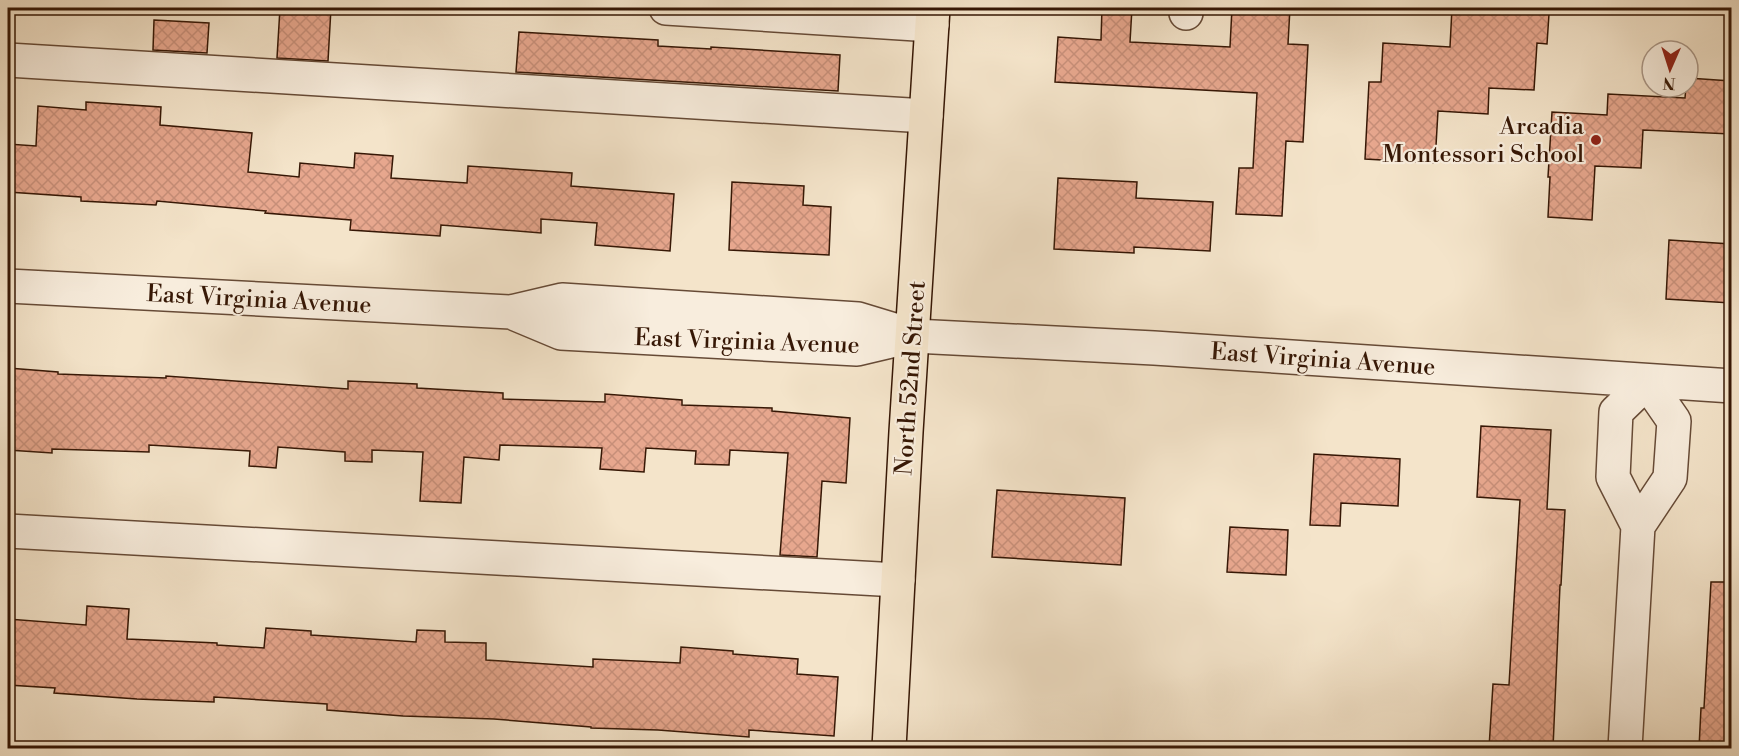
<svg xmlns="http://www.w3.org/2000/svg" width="1739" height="756" viewBox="0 0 1739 756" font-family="'Libre Bodoni',serif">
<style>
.building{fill:url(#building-cross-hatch);stroke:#361705;stroke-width:1.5}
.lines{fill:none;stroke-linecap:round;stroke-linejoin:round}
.minor-casing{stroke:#664a36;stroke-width:36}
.major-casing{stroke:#361705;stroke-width:36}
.minor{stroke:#f8eddd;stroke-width:33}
.major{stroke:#f4e4ca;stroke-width:33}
.poi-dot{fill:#8f2418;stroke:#f8eddd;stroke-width:2}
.labels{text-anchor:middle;stroke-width:4.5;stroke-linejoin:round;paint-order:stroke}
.poi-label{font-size:24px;fill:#361705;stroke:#f8eddd;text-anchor:end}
.street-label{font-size:24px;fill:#361705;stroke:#f8eddd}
</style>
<defs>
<pattern id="building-cross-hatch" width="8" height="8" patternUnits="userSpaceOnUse" patternTransform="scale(1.5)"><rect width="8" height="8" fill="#e7a78e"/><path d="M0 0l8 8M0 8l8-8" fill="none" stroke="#c78f79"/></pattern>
</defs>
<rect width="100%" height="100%" fill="#f4e4ca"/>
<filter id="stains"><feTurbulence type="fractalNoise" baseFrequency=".00333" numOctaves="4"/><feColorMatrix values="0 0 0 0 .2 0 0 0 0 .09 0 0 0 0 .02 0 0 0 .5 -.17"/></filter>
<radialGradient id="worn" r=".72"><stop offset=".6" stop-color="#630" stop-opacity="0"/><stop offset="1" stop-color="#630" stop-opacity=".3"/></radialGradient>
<path class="building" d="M 280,8 L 331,8 L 328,61 L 277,58 Z
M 1102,8 L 1132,8 L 1130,42 L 1230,47 L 1232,8 L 1290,8 L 1288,44 L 1308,45 L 1303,142 L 1286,141 L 1282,216 L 1236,214 L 1239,168 L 1253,168 L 1257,93 L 1055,82 L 1058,37 L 1101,40 Z
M 1452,8 L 1490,8 L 1490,11 L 1549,14 L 1547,44 L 1537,43 L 1534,90 L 1489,88 L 1488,114 L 1438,111 L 1435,163 L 1365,159 L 1369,82 L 1381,82 L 1383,43 L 1450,47 Z
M 154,20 L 209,23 L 207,53 L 153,50 Z
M 519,32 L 658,40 L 658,46 L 711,49 L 711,47 L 840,55 L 838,91 L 516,72 Z
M 1688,78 L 1731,81 L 1731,134 L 1643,130 L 1641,168 L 1595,166 L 1592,220 L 1548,217 L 1550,177 L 1548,177 L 1552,112 L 1607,115 L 1608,94 L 1685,98 L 1686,87 L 1688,87 Z
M 86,102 L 161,107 L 160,125 L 252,133 L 248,172 L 299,177 L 300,163 L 354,168 L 355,153 L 393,156 L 391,178 L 467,183 L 468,166 L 572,173 L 571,186 L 674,194 L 670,251 L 595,245 L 597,223 L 541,219 L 541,233 L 441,225 L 440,236 L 350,230 L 351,220 L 265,213 L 266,211 L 157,201 L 156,205 L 81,201 L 81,197 L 8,192 L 8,144 L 36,146 L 38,106 L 86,110 Z
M 1058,178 L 1137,182 L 1136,198 L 1213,202 L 1210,251 L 1134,247 L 1134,253 L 1054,249 Z
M 732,182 L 804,186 L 803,205 L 831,207 L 829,255 L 729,250 Z
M 1669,240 L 1731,244 L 1731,303 L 1666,299 Z
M 8,368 L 58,372 L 58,374 L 166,378 L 166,376 L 348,389 L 348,381 L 417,384 L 417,388 L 503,393 L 503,399 L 605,402 L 605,394 L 682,400 L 682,405 L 772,408 L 772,411 L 850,418 L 846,483 L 822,481 L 817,557 L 780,555 L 788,453 L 730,450 L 729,465 L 695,464 L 696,451 L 646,448 L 644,472 L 600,469 L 602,448 L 500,445 L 499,460 L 464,457 L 461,503 L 420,501 L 423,452 L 372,450 L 372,462 L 345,461 L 345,452 L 278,447 L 276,468 L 249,466 L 250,451 L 149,445 L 149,452 L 52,449 L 52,453 L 8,450 Z
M 1481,426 L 1551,430 L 1547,509 L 1565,510 L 1561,585 L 1560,585 L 1553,748 L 1489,748 L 1493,684 L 1509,685 L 1520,500 L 1477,497 Z
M 1314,454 L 1400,459 L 1398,506 L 1341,503 L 1340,526 L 1310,525 Z
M 997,490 L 1125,498 L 1121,565 L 992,557 Z
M 1230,527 L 1288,530 L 1286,575 L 1227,572 Z
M 1711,582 L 1731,582 L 1731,748 L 1699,748 L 1701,708 L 1704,708 Z
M 87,606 L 129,609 L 127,639 L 217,643 L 217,645 L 264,648 L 266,628 L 311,631 L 311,635 L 416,642 L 417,630 L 445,631 L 445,642 L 486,643 L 486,660 L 593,667 L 593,659 L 680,663 L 681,647 L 733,651 L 733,654 L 798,659 L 797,674 L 838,677 L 834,736 L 749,730 L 749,737 L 658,730 L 591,728 L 591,727 L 494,719 L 403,716 L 327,710 L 327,704 L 214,697 L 214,702 L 137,699 L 54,693 L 55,688 L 8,685 L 8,619 L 86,625 Z"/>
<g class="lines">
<defs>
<path id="minor" d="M 666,8 L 932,25
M 1186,13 L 1186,8
M 8,60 L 926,116
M 8,286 L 511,312 L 562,300 L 858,319 L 914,336 L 1154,348 L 1732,386
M 511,312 L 561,333 L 857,349 L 912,336
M 8,531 L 898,580
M 1625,748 L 1638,526 L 1670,478 L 1674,421 L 1647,382 L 1616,412 L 1613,477 L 1638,526"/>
<path id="major" d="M 889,748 L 906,432 L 933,8"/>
</defs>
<use href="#minor" class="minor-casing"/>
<use href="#major" class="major-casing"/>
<use href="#minor" class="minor"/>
<use href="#major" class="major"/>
</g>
<circle class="poi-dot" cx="1596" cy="140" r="6"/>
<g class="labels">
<g class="poi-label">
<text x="1584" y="134">Arcadia<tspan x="1584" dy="28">Montessori School</tspan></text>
</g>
<g class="street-label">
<text transform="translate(259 299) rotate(3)" y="8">East Virginia Avenue</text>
<text transform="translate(747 341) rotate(2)" y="8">East Virginia Avenue</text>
<text transform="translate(1323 359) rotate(4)" y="8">East Virginia Avenue</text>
<text transform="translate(910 378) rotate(-86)" y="8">North 52nd Street</text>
</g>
</g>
<rect width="1739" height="756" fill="none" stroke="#f4e4ca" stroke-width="30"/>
<rect x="9" y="9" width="1721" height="738" fill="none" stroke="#361705" stroke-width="3"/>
<rect x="15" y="15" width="1709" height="726" fill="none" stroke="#361705" stroke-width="1.5"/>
<g transform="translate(1670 69) rotate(183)"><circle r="28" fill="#f8eddd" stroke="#aa9787" stroke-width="1.5"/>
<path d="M0-4.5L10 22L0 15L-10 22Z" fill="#8f2418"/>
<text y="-9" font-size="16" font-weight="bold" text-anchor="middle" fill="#361705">N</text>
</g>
<rect width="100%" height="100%" filter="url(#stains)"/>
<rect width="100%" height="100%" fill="url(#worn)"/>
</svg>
